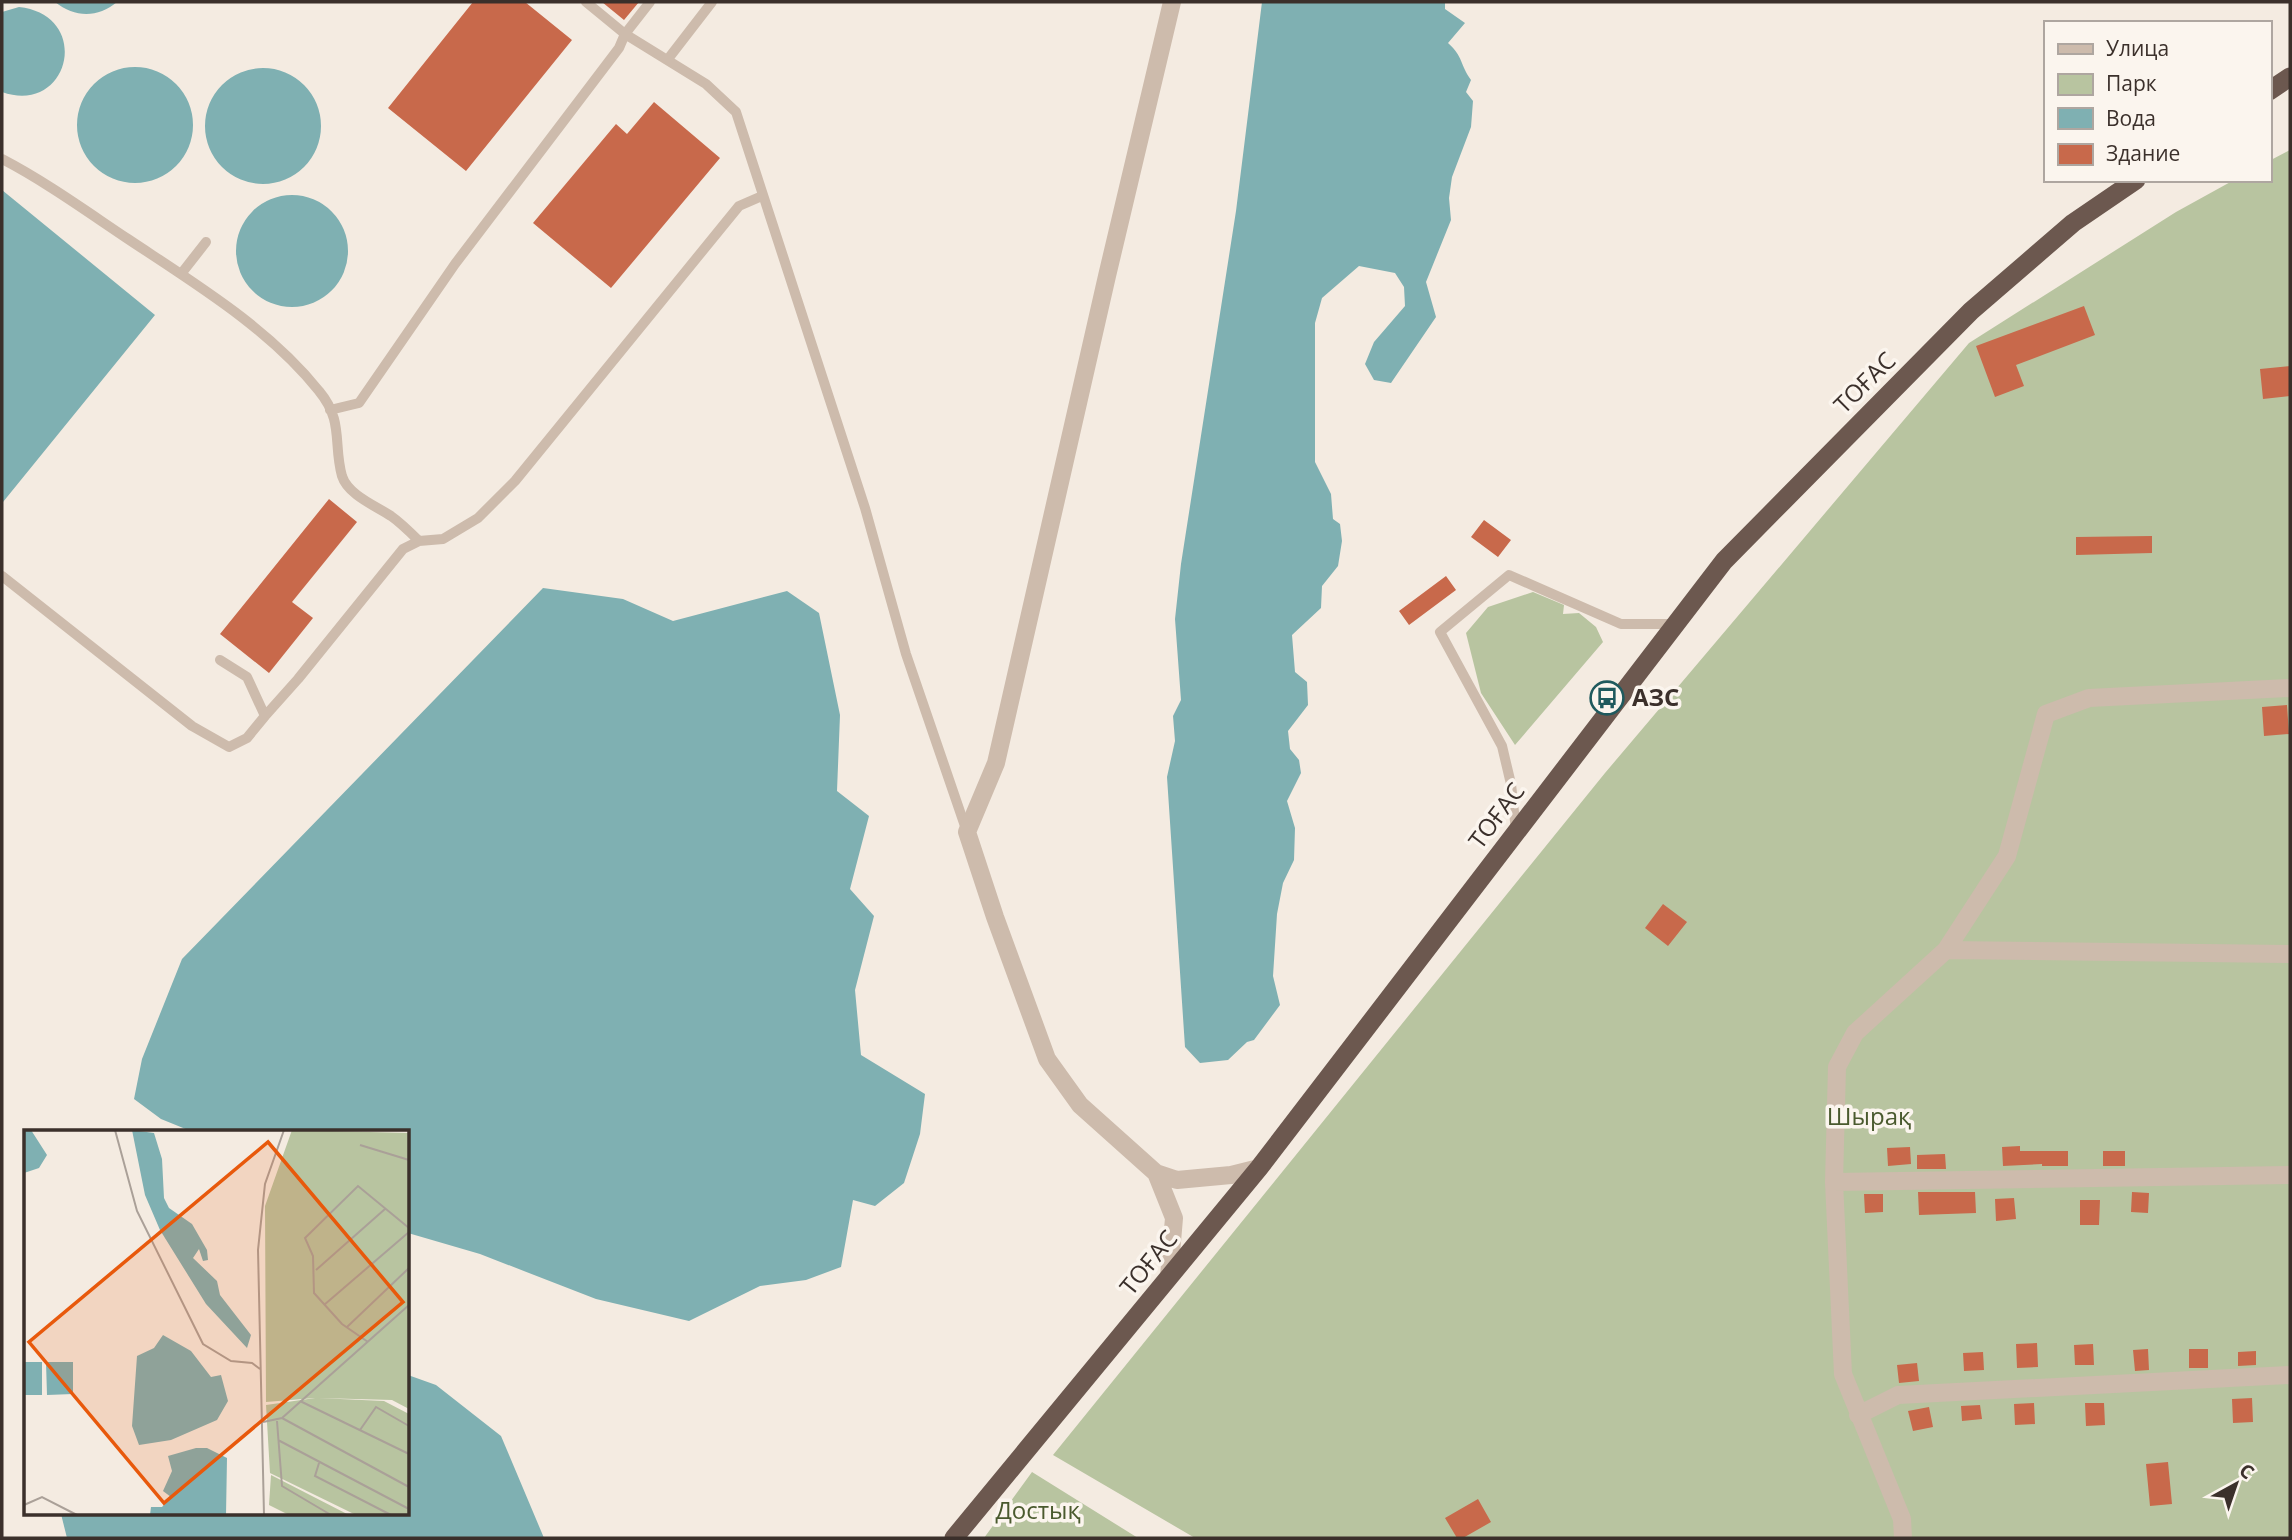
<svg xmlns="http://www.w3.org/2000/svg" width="2292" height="1540" viewBox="0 0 2292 1540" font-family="'Open Sans',sans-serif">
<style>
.green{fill:#b8c4a0}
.water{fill:#7fb0b2}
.building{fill:#c8694b}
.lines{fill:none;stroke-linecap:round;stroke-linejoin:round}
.service{stroke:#cdbbac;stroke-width:10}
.minor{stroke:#cdbbac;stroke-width:18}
.trunk{stroke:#6c584f;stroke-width:19}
.labels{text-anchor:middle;stroke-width:7;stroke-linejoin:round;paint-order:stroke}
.street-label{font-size:24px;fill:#3b302b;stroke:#fbf5ee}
.poi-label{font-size:24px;font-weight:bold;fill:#3b302b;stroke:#fbf5ee;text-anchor:start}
.park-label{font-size:24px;fill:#4a5a2e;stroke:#fbf5ee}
.inset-road{fill:none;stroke:#aaa098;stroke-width:2}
.view{fill:#e8590c;fill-opacity:0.15;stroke:#e8590c;stroke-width:3.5}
.inset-edge{fill:none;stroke:#3b302b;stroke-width:3.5}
</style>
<rect width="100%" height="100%" fill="#f4ebe1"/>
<path class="green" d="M 2290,150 L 2290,1538 L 1195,1538 L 1053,1455 L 1605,773 L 1969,343 L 2176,212 L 2234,180 L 2269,180 L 2269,161 Z
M 1533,592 L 1564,605 L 1563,614 L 1579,613 L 1596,627 L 1603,642 L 1515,745 L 1481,693 L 1466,633 L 1488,607 Z
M 1032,1472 L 1138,1538 L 984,1538 Z"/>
<path class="water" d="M 55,2 L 117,2 C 98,18 75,18 55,2 Z
M 1262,2 L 1445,2 L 1445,9 L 1465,23 L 1448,43 C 1463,56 1460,65 1471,80 L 1466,92 L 1473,101 L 1471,127 L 1452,177 L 1449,198 L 1451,220 L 1426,282 L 1436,317 L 1391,383 L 1374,380 L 1365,364 L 1374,342 L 1405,306 L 1404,287 L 1395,273 L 1359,266 L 1322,298 L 1315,323 L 1315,462 L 1331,494 L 1333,519 L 1340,524 L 1342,541 L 1338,566 L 1322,586 L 1321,608 L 1292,635 L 1295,672 L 1307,682 L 1308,705 L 1288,731 L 1290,749 L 1299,760 L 1301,773 L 1287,801 L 1295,828 L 1294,860 L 1283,883 L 1277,914 L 1273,976 L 1280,1005 L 1254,1040 L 1247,1042 L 1228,1060 L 1200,1063 L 1185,1047 L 1167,777 L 1175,741 L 1173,716 L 1181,700 L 1175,619 L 1181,564 L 1236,211 Z
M 19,7 C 93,15 70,116 2,92 L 2,12 Z
M77 125a58 58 0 1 1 116 0a58 58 0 1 1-116 0Z
M205 126a58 58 0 1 1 116 0a58 58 0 1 1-116 0Z
M 2,190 L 155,315 L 3,502 L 2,501 Z
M236 251a56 56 0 1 1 112 0a56 56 0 1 1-112 0Z
M 543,588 L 623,599 L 673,621 L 787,591 L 819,613 L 840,715 L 837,791 L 869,816 L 850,889 L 874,916 L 855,990 L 861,1055 L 925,1094 L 920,1134 L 904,1183 L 875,1206 L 853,1200 L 841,1267 L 806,1280 L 760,1286 L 689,1321 L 596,1299 L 480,1254 L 408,1233 L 408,1132 L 193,1132 L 161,1119 L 134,1099 L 142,1059 L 182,959 Z
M 408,1375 L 436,1385 L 501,1436 L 544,1538 L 67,1538 L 61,1514 L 408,1514 Z"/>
<path class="building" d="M 473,2 L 525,2 L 572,40 L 466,171 L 388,108 Z
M 602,2 L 639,2 L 624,20 Z
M 654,102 L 720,158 L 611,288 L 533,223 L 616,124 L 627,134 Z
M 2084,306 L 2095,335 L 2016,365 L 2024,386 L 1995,397 L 1976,346 Z
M 2290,366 L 2290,396 L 2263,399 L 2260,369 Z
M 329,499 L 357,522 L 292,602 L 313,618 L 269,673 L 220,634 Z
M 1484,520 L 1511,540 L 1498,557 L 1471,537 Z
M 2152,536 L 2152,553 L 2076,555 L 2076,537 Z
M 1446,576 L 1456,590 L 1409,625 L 1399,611 Z
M 2287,705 L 2289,734 L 2264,736 L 2262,707 Z
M 1663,904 L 1687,922 L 1668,946 L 1645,928 Z
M 2020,1146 L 2020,1151 L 2068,1151 L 2068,1166 L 2042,1166 L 2042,1164 L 2003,1166 L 2002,1147 Z
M 1910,1147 L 1911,1164 L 1888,1166 L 1887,1148 Z
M 2103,1151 L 2125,1151 L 2125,1166 L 2103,1166 Z
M 1945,1154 L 1946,1169 L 1917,1169 L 1917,1155 Z
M 1918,1192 L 1975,1192 L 1976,1213 L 1919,1215 Z
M 2132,1192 L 2149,1193 L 2148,1213 L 2131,1212 Z
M 1864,1194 L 1883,1194 L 1883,1212 L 1865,1213 Z
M 2014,1198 L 2016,1219 L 1996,1221 L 1995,1199 Z
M 2080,1200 L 2100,1200 L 2099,1225 L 2080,1225 Z
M 2037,1343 L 2038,1367 L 2017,1368 L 2016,1344 Z
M 2093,1344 L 2094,1365 L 2075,1365 L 2074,1345 Z
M 2148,1349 L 2149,1370 L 2135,1371 L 2133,1350 Z
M 2189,1349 L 2208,1349 L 2208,1368 L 2189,1368 Z
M 2256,1351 L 2256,1365 L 2238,1366 L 2238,1352 Z
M 1983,1352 L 1984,1370 L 1964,1371 L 1963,1353 Z
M 1917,1363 L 1919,1381 L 1899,1383 L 1897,1365 Z
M 2252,1398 L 2253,1422 L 2233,1423 L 2232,1399 Z
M 2034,1403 L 2035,1424 L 2015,1425 L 2014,1404 Z
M 2085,1403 L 2104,1403 L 2105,1425 L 2086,1426 Z
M 1980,1405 L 1982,1419 L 1962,1421 L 1961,1406 Z
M 1929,1407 L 1933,1427 L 1913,1431 L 1908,1411 Z
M 2168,1462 L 2172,1504 L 2150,1506 L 2146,1464 Z
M 1478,1499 L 1491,1522 L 1463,1538 L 1457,1538 L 1445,1518 Z"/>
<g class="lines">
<path class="service" d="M 586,2 L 625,34 L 706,84 L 736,112 L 865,508 L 906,654 L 967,832
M 668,59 L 712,2
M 2,159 C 46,182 86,211 128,239 C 194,283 269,328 319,391 C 344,421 333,444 342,476 C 348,495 376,506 391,516 C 401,523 410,532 419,541 L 443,539 L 478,518 L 515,481 L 739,206 L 762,196
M 181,274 L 206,242
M 330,410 L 359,403 L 455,264 L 619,48 L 625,34 L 650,2
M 2,576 L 192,726 L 229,747 L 247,738 L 265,716 L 247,677 L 220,660
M 265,716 L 298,679 L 403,549 L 419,541
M 1516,831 L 1511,784 L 1502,746 L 1440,632 L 1509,575 L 1621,624 L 1675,624"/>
<path class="minor" d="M 1172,2 L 1107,276 L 996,763 L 967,832 L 995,917 L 1047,1059 L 1080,1105 L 1156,1173 L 1177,1180 L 1231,1175 L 1259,1168
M 1946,950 L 2290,954
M 1156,1173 L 1174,1218 L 1169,1277
M 1834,1182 L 2290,1175
M 1858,1415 L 1898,1395 L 2290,1375
M 1903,1538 L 1902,1519 L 1843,1374 L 1834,1182 L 1837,1067 L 1855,1033 L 1946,950 L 2007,856 L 2046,714 L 2089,698 L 2290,688"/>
<path class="trunk" d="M 2269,91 L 2290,77
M 954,1538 L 1259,1168 L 1724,561 L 1971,311 L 2073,223 L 2136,180"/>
</g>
<defs>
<symbol id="bus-ring" viewBox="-11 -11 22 22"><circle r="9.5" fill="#fbf5ee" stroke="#1f5a5e" stroke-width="1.5"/><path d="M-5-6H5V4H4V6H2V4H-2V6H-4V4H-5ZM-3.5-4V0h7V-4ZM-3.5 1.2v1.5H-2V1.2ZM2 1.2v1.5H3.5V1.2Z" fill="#1f5a5e"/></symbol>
</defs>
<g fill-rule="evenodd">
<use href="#bus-ring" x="1588" y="679" width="38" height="38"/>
</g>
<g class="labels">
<g class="street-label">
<text transform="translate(1865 383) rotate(-45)" y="8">ТОҒАС</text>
<text transform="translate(1497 816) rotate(-53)" y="8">ТОҒАС</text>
<text transform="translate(1149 1263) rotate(-51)" y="8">ТОҒАС</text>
</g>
<g class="poi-label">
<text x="1632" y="706">АЗС</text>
</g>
<g class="park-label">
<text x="1869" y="1125">Шырақ</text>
<text x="1038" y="1519">Достық</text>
</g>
</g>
<g transform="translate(24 1130)">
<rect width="385" height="385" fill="#f4ebe1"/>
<path d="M 268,0 L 385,3 L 385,279 L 368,270 L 294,268 L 360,271 L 385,284 L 385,385 L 332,385 L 246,343 L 242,275 L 291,268 L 242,272 L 241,76 ZM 247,345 L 325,385 L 265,385 L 245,375 Z" fill="#b8c4a0"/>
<path d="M 0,0 L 7,0 L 23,25 L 15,38 L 0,43 ZM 108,0 L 130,3 L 138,29 L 140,68 L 145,78 L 168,94 L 183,120 L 184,130 L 179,131 L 175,119 L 169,128 L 193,151 L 196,165 L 227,205 L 223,218 L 182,174 L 136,100 L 121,65 ZM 139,205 L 167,221 L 187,247 L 197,245 L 204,271 L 193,290 L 147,310 L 115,315 L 108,296 L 113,226 L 130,218 ZM 0,232 L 18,232 L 18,265 L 0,265 ZM 22,232 L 49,232 L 49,264 L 23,265 ZM 172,318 L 183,318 L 203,328 L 202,385 L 126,385 L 127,377 L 138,377 L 147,367 L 139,361 L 148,341 L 144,326 Z" fill="#7fb0b2"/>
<path class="inset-road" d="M 91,0 L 113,81 L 179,214 L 207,231 L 228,233 L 236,239M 336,15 L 385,30M 292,140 L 361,79M 300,175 L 385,102M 323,197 L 385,138M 344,212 L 318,194 L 290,163 L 289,126 L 281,108 L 334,56 L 385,98M 276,271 L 385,324M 258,288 L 385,357M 253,291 L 258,356 L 307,385M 239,292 L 258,288 L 385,175M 336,300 L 352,277 L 385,296M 254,310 L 385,379M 295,333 L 291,346 L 367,385M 0,375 L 18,367 L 53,385M 240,385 L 234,120 L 241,54 L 260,0"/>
<path class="view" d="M 244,12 L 379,172 L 140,373 L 5,212 Z"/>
<rect width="385" height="385" class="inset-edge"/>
</g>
<rect width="2292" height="1540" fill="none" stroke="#3b302b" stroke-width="7"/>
<rect x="2044" y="21" width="228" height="161" fill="#fbf5ee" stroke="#aea6a0" stroke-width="2"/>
<rect x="2058" y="44" width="35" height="10" fill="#cdbbac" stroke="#aea6a0" stroke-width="2"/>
<text x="2106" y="56" font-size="21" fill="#3b302b">Улица</text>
<rect x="2058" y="74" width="35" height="21" fill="#b8c4a0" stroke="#aea6a0" stroke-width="2"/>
<text x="2106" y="91" font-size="21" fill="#3b302b">Парк</text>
<rect x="2058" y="108" width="35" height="21" fill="#7fb0b2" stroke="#aea6a0" stroke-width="2"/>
<text x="2106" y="126" font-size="21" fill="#3b302b">Вода</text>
<rect x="2058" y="144" width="35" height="21" fill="#c8694b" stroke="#aea6a0" stroke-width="2"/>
<text x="2106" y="161" font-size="21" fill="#3b302b">Здание</text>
<g transform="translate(2236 1484) rotate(40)" stroke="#fbf5ee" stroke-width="5" paint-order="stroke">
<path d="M0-5L12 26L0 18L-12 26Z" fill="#3b302b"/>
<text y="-10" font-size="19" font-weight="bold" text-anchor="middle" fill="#3b302b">С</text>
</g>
</svg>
